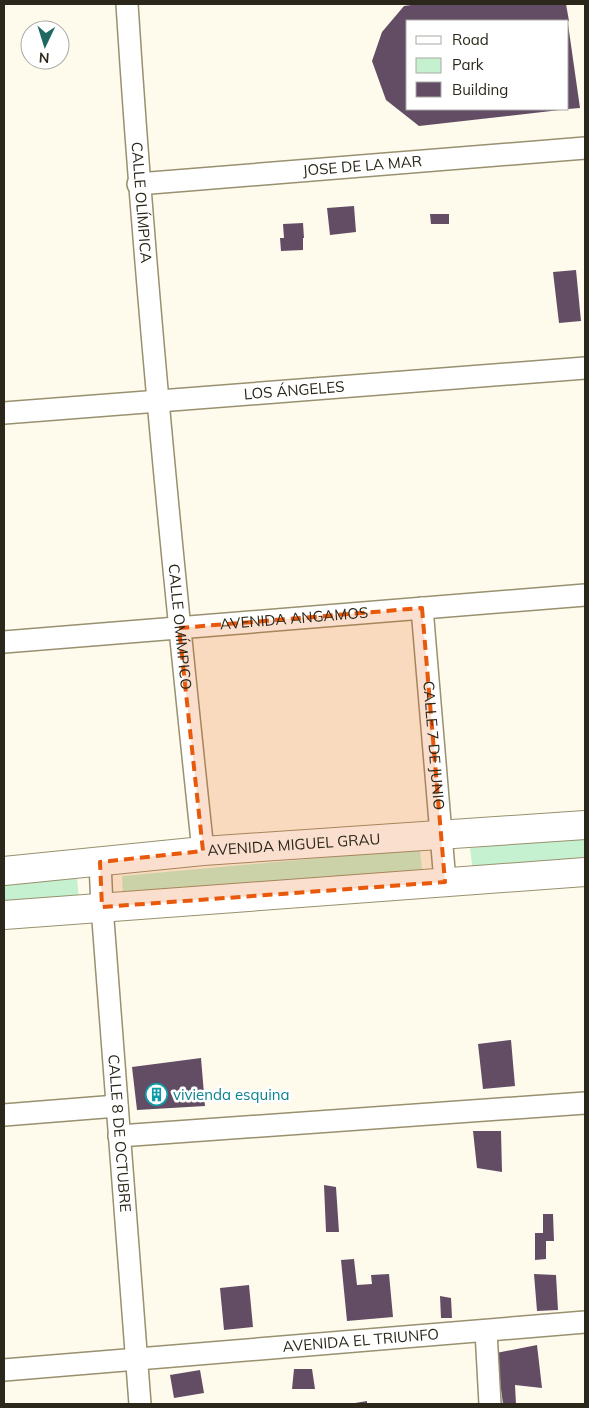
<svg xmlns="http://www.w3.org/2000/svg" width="589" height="1408" viewBox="0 0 589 1408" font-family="Mulish,sans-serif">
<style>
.green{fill:#c5f1d0}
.building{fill:#634d65}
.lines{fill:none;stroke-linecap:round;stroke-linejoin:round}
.minor-casing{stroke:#98906f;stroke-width:24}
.tertiary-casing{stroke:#98906f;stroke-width:30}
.minor{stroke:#fff;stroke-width:21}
.tertiary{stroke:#fff;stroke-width:28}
.marked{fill:#e8590c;fill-opacity:0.2;stroke:#e8590c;stroke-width:4;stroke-dasharray:10 6;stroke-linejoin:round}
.labels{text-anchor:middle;stroke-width:5;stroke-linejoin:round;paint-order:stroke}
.street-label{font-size:15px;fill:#2b281b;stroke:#fff}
.culture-label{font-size:15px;fill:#0d838f;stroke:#fff;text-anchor:start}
</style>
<rect width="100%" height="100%" fill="#fefbed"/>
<path class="green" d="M 585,838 L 585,864 L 473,872 L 470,848 Z
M 420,849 L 422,870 L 123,897 L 122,876 Z
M 77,877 L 79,900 L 4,906 L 4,883 Z"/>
<path class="building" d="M 418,4 L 566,4 L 569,21 L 408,21 L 408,109 L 560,109 L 560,110 L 419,126 L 386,100 L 372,61 L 382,32 L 404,6 Z
M 568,24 L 580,108 L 568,109 Z
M 354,206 L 356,232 L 330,235 L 327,208 Z
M 430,214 L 449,214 L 449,224 L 431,224 Z
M 303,223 L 304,238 L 303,238 L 303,250 L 281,251 L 280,238 L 284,238 L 283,224 Z
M 576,270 L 581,321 L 559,323 L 553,272 Z
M 511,1040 L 515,1086 L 483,1089 L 478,1044 Z
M 201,1058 L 205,1106 L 137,1110 L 132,1067 Z
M 473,1131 L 501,1131 L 502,1172 L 477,1168 Z
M 324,1185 L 336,1187 L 339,1232 L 326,1232 Z
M 543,1214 L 553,1214 L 554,1241 L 546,1241 L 546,1259 L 535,1260 L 535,1233 L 543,1233 Z
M 354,1259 L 357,1285 L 372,1284 L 371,1275 L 389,1274 L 393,1317 L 347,1321 L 341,1260 Z
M 534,1274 L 556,1275 L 558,1310 L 537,1311 Z
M 249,1285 L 253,1327 L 224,1330 L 220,1288 Z
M 440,1296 L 451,1298 L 452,1318 L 441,1318 Z
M 537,1345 L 542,1388 L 515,1385 L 516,1404 L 503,1404 L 496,1353 Z
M 294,1369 L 312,1369 L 315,1389 L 292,1389 Z
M 200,1370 L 204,1393 L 174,1398 L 170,1375 Z
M 367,1401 L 367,1404 L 355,1404 L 355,1403 Z"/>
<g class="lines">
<defs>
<g id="minor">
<path id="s1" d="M 127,4 C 145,287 173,569 203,851"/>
<path id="s2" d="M 138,184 L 585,148"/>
<path id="s3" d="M 4,413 L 585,368"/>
<path id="s4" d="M 422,608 L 445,882"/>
<path id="s5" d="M 4,642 L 585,595"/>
<path id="s6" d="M 100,862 L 102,907 L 140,1404"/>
<path d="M 4,1115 L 117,1106"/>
<path d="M 119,1136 L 585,1103"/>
<path d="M 486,1331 L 490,1404"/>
<path id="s7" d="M 4,1370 L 585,1322"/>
</g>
<g id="tertiary">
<path id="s8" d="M 4,871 L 203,851 L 585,825"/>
<path d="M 4,915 L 585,872"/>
</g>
</defs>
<use href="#minor" class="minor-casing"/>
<use href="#tertiary" class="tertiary-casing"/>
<use href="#minor" class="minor"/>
<use href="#tertiary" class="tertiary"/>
</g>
<path class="marked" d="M 422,608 L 445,882 L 102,907 L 100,862 L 203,851 L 179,628 Z"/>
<defs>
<symbol id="building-ring" viewBox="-11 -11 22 22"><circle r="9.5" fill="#fff" stroke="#0f9aa8" stroke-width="1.5"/><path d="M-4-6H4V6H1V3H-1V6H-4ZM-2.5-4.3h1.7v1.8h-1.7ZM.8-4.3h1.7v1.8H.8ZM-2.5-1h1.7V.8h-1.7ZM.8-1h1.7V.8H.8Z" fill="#0f9aa8"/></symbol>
</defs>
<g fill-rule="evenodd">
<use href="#building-ring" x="144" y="1082" width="25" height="25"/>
</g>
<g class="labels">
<g class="street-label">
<text dy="5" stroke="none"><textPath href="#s2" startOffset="225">JOSE DE LA MAR</textPath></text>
<text dy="5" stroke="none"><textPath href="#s1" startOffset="199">CALLE OLÍMPICA</textPath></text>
<text dy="5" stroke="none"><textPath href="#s3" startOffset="291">LOS ÁNGELES</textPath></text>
<text dy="5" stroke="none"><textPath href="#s5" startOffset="291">AVENIDA ANGAMOS</textPath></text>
<text dy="5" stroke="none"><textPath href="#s1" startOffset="625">CALLE OMÍMPICO</textPath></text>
<text dy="5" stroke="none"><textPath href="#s4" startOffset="138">CALLE 7 DE JUNIO</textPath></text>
<text dy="5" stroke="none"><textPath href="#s8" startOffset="291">AVENIDA MIGUEL GRAU</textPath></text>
<text dy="5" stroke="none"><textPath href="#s6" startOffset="272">CALLE 8 DE OCTUBRE</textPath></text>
<text dy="5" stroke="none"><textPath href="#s7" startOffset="358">AVENIDA EL TRIUNFO</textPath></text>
</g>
<g class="culture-label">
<text x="173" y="1100">vivienda esquina</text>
</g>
</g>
<rect width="589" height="1408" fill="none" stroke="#2b281b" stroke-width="10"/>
<rect x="406" y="20" width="162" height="90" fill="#ffffff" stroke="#aaa9a4"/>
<rect x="416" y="36" width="25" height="8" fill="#ffffff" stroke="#aaa9a4"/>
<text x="452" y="45" font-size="15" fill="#2b281b">Road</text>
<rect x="416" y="58" width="25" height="15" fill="#c5f1d0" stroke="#aaa9a4"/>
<text x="452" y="70" font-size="15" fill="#2b281b">Park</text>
<rect x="416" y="82" width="25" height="15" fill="#634d65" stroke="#aaa9a4"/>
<text x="452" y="95" font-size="15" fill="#2b281b">Building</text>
<g transform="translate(45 45) rotate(184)"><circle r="24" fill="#ffffff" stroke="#aaa9a4"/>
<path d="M0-4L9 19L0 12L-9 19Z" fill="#1f6960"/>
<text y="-8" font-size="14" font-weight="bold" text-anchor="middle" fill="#2b281b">N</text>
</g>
</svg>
